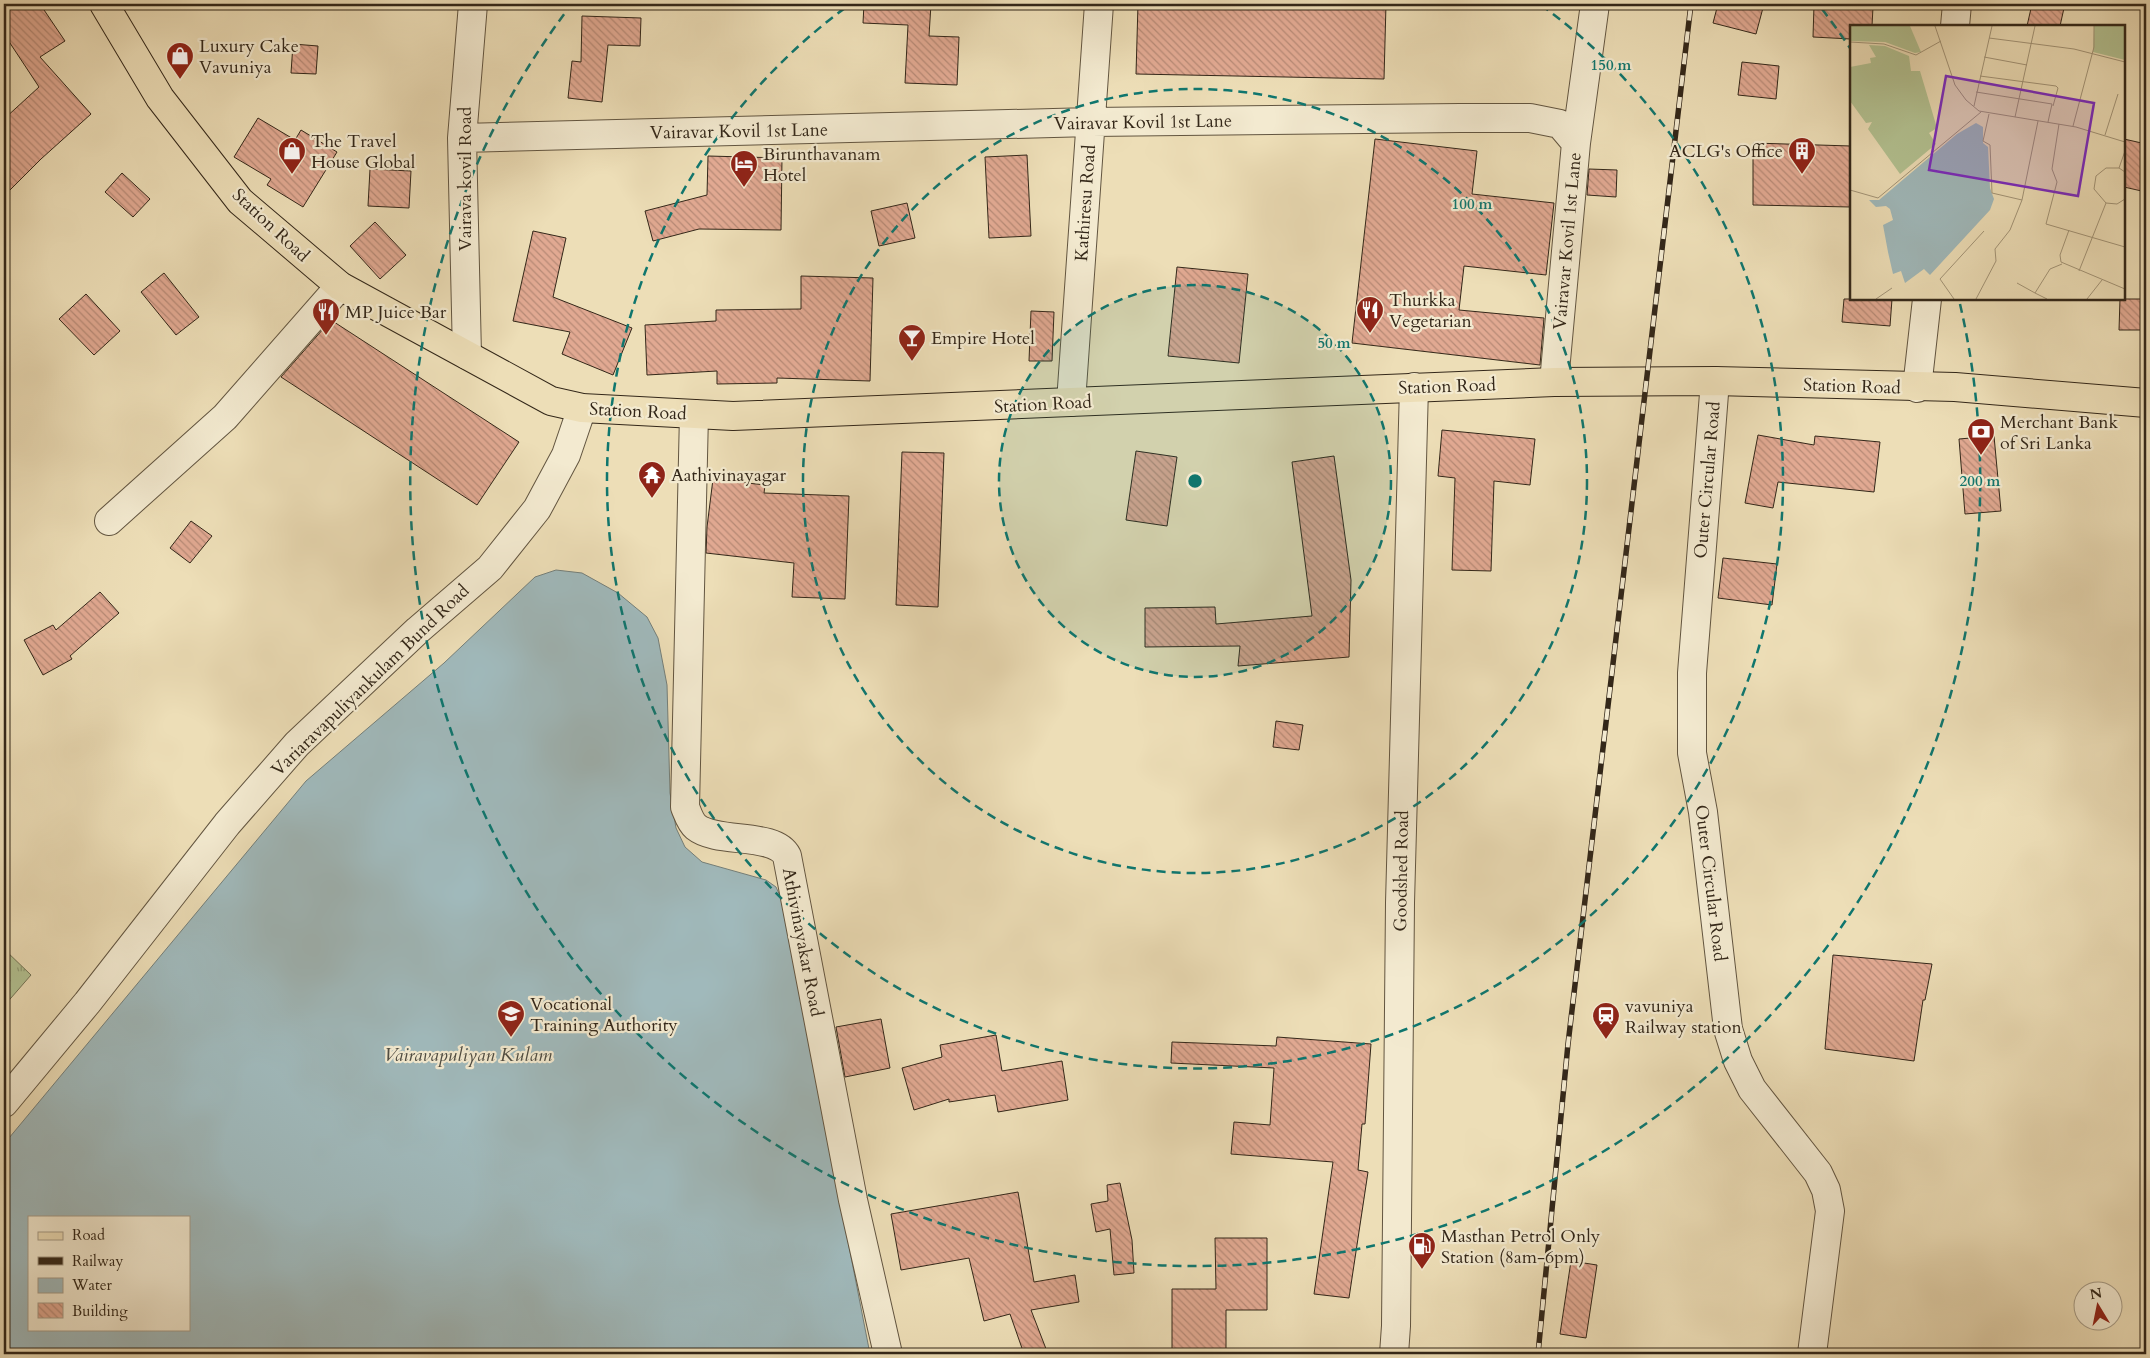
<svg xmlns="http://www.w3.org/2000/svg" width="2150" height="1358" viewBox="0 0 2150 1358" font-family="Cardo,serif">
<style>
.grass{fill:url(#grass-tufts);stroke:#737456}
.water{fill:#a0b9bb;stroke:#747f7a;fill-rule:evenodd}
.building{fill:url(#building-back-hatch);stroke:#332719}
.lines{fill:none;stroke-linecap:round;stroke-linejoin:round}
.minor-casing{stroke:#625540;stroke-width:30}
.major-casing{stroke:#332719;stroke-width:30}
.minor{stroke:#f3ead0;stroke-width:28}
.major{stroke:#eddeb7;stroke-width:28}
.rail-casing{stroke:#332719;stroke-width:5.5}
.rail{stroke:#f3ead0;stroke-width:4;stroke-dasharray:11;stroke-linecap:butt}
.ring{fill:none;stroke:#0f766e;stroke-width:2.5;stroke-dasharray:9 6}
.labels{text-anchor:middle;stroke-width:4.5;stroke-linejoin:round;paint-order:stroke}
.poi-label{font-size:18px;fill:#332719;stroke:#f3ead0;text-anchor:start}
.street-label{font-size:18px;fill:#332719;stroke:#f3ead0}
.water-label{font-size:19px;font-style:italic;fill:#4e4c42;stroke:#f3ead0}
.inset-road{fill:none;stroke:#a39578;stroke-width:1}
.view{fill:#7b2cbf;fill-opacity:0.15;stroke:#7b2cbf;stroke-width:2.5}
.inset-edge{fill:none;stroke:#332719;stroke-width:2.5}
.centre{fill:#0f766e;stroke:#f3ead0;stroke-width:2.5}
.ring-label{font-size:15px;text-anchor:middle;font-weight:bold;fill:#0f766e;stroke:#f3ead0;stroke-width:4.5;stroke-linejoin:round;paint-order:stroke}
</style>
<defs>
<pattern id="grass-tufts" width="24" height="20" patternUnits="userSpaceOnUse" patternTransform="scale(1.25)"><rect width="24" height="20" fill="#b3c292"/><path d="M3 7l-1-3M5 7V3M7 7l1-3M15 17l-1-3M17 17v-4M19 17l1-3" fill="none" stroke="#929e76"/></pattern>
<pattern id="building-back-hatch" width="6" height="6" patternUnits="userSpaceOnUse" patternTransform="scale(1.25)"><rect width="6" height="6" fill="#e1a992"/><path d="M-1 5l2 2M0 0l6 6M5-1l2 2" fill="none" stroke="#b78a76"/></pattern>
</defs>
<rect width="100%" height="100%" fill="#eddeb7"/>
<filter id="stains"><feTurbulence type="fractalNoise" baseFrequency=".004" numOctaves="4"/><feColorMatrix values="0 0 0 0 .2 0 0 0 0 .09 0 0 0 0 .02 0 0 0 .5 -.17"/></filter>
<radialGradient id="worn" r=".72"><stop offset=".6" stop-color="#630" stop-opacity="0"/><stop offset="1" stop-color="#630" stop-opacity=".3"/></radialGradient>
<path class="grass" d="M 4,949 L 31,975 L 4,1006 Z"/>
<path class="water" d="M 556,570 L 582,573 L 618,593 L 647,617 L 658,638 L 667,685 L 670,793 L 676,828 L 685,847 L 702,862 L 766,880 L 776,887 L 781,898 L 870,1354 L 4,1354 L 4,1144 L 306,781 L 444,663 L 535,577 ZM 29,1217 L 189,1217 L 189,1329 L 29,1329 Z"/>
<path class="building" d="M 14,4 L 40,4 L 65,41 L 40,57 L 91,114 L 41,159 L 4,196 L 4,119 L 39,87 L 4,34 L 4,11 Z
M 864,4 L 931,4 L 929,36 L 959,37 L 957,85 L 905,83 L 908,25 L 863,23 Z
M 1138,4 L 1386,4 L 1384,79 L 1136,74 Z
M 1718,4 L 1764,4 L 1756,34 L 1713,23 Z
M 2032,4 L 2044,4 L 2064,8 L 2060,26 L 2027,26 Z
M 1814,5 L 1873,7 L 1872,26 L 1851,26 L 1851,39 L 1813,37 Z
M 582,16 L 641,18 L 640,46 L 608,45 L 602,102 L 568,98 L 572,61 L 581,62 Z
M 293,44 L 318,46 L 316,74 L 291,73 Z
M 1742,62 L 1779,66 L 1776,99 L 1738,95 Z
M 258,118 L 295,140 L 301,130 L 337,152 L 303,207 L 267,185 L 271,179 L 234,157 Z
M 1375,139 L 1477,151 L 1472,194 L 1554,203 L 1546,275 L 1464,266 L 1459,310 L 1544,318 L 1540,365 L 1352,343 Z
M 2124,139 L 2146,144 L 2146,192 L 2124,187 Z
M 1753,143 L 1851,146 L 1851,207 L 1753,205 Z
M 1027,155 L 1031,236 L 989,238 L 985,157 Z
M 708,156 L 782,158 L 781,230 L 699,229 L 653,241 L 645,211 L 707,195 Z
M 370,169 L 411,171 L 409,208 L 368,206 Z
M 1589,169 L 1617,170 L 1616,197 L 1587,195 Z
M 122,173 L 150,199 L 133,217 L 105,192 Z
M 907,203 L 915,238 L 879,246 L 871,211 Z
M 375,222 L 406,255 L 380,279 L 350,246 Z
M 533,231 L 566,238 L 553,297 L 632,328 L 613,375 L 562,354 L 570,332 L 513,321 Z
M 1177,267 L 1248,274 L 1239,363 L 1168,356 Z
M 164,273 L 199,317 L 176,335 L 141,292 Z
M 801,276 L 873,278 L 870,381 L 777,378 L 777,383 L 717,384 L 717,371 L 647,375 L 645,325 L 716,321 L 716,310 L 801,309 Z
M 86,294 L 120,331 L 94,355 L 59,319 Z
M 1844,299 L 1892,299 L 1890,326 L 1842,322 Z
M 2120,299 L 2142,299 L 2141,330 L 2119,330 Z
M 1031,311 L 1054,312 L 1052,361 L 1029,361 Z
M 331,320 L 519,442 L 477,505 L 281,377 Z
M 1442,430 L 1535,439 L 1530,485 L 1494,481 L 1491,571 L 1452,570 L 1455,478 L 1438,476 Z
M 1758,435 L 1814,445 L 1815,436 L 1880,442 L 1874,492 L 1778,482 L 1773,508 L 1745,503 Z
M 1994,436 L 2001,511 L 1965,514 L 1959,439 Z
M 1136,451 L 1177,457 L 1167,526 L 1126,520 Z
M 902,452 L 944,453 L 938,607 L 896,605 Z
M 1334,456 L 1351,580 L 1349,657 L 1238,666 L 1240,646 L 1145,647 L 1145,608 L 1215,607 L 1216,624 L 1312,616 L 1292,462 Z
M 713,479 L 765,485 L 764,493 L 849,496 L 845,599 L 792,597 L 794,563 L 706,553 L 707,527 Z
M 191,521 L 212,536 L 190,563 L 170,548 Z
M 1723,558 L 1777,564 L 1772,605 L 1718,598 Z
M 100,592 L 119,613 L 70,656 L 72,659 L 43,675 L 24,640 L 53,625 L 56,630 Z
M 1276,721 L 1303,725 L 1299,750 L 1273,747 Z
M 1833,955 L 1932,964 L 1925,1000 L 1923,1000 L 1914,1061 L 1825,1049 Z
M 881,1019 L 890,1068 L 845,1077 L 836,1027 Z
M 996,1035 L 1002,1071 L 1062,1061 L 1068,1100 L 998,1112 L 995,1095 L 949,1102 L 949,1099 L 914,1110 L 902,1068 L 942,1057 L 940,1045 Z
M 1277,1037 L 1371,1044 L 1365,1124 L 1362,1124 L 1358,1170 L 1368,1172 L 1349,1298 L 1314,1294 L 1333,1162 L 1231,1154 L 1234,1122 L 1270,1125 L 1274,1068 L 1171,1063 L 1172,1042 L 1276,1046 Z
M 1120,1183 L 1132,1240 L 1134,1273 L 1114,1275 L 1110,1229 L 1096,1232 L 1091,1204 L 1108,1201 L 1107,1185 Z
M 1018,1192 L 1034,1282 L 1075,1275 L 1079,1302 L 1031,1310 L 1048,1354 L 1024,1354 L 1010,1314 L 984,1321 L 969,1258 L 901,1270 L 891,1214 Z
M 1215,1238 L 1267,1238 L 1267,1310 L 1226,1310 L 1226,1354 L 1172,1354 L 1172,1289 L 1216,1289 Z
M 1571,1261 L 1597,1265 L 1586,1338 L 1560,1334 Z"/>
<g class="lines">
<defs>
<path id="minor" d="M 1955,26 L 1957,4
M 462,138 L 1091,122 L 1460,118 L 1530,118 L 1560,124 L 1576,143 L 1554,382
M 1576,143 L 1595,4
M 467,355 L 462,138 L 473,4
M 1715,381 L 1692,673 L 1692,753 L 1703,812 L 1728,1029 L 1738,1061 L 1752,1089 L 1818,1173 L 1826,1190 L 1830,1211 L 1812,1354
M 1917,388 L 1927,299
M 1071,402 L 1099,4
M 694,414 L 685,807 C 688,814 690,822 696,827 C 717,844 775,832 787,856 L 853,1200 L 888,1354
M 109,521 L 225,417 L 340,286
M 4,1103 L 87,1003 L 227,824 L 297,744 L 418,630 L 490,568 L 537,509 L 566,455 L 582,408
M 1394,1354 L 1396,1326 L 1400,903 L 1414,387"/>
<path id="major" d="M 104,4 L 160,98 L 240,201 L 340,286 L 551,401 L 582,408 L 733,416 L 1554,382 L 1715,381 L 1955,387 L 2146,403"/>
</defs>
<use href="#minor" class="minor-casing"/>
<use href="#major" class="major-casing"/>
<use href="#minor" class="minor"/>
<use href="#major" class="major"/>
<defs>
<path id="rail" d="M 1538,1354 L 1568,1044 L 1691,4"/>
</defs>
<use href="#rail" class="rail-casing"/>
<use href="#rail" class="rail"/>
</g>
<circle cx="1195" cy="481" r="196" fill="#0f766e" fill-opacity=".12"/>
<g class="ring">
<circle cx="1195" cy="481" r="196"/>
<circle cx="1195" cy="481" r="392"/>
<path d="M1541 5A588 588 0 1 1 849 5"/>
<path d="M1822 9A785 785 0 0 1 1850 48M1960 304A785 785 0 1 1 568 9"/>
</g>
<defs>
<symbol id="shop-pin" viewBox="-11 -11 22 30"><path d="M0 17L-7.5 6A9.5 9.5 0 1 1 7.5 6Z" fill="#8f2418" stroke="#f3ead0"/><path d="M-5-2.5h2.3a2.7 3.5 0 0 1 5.4 0H5L5.5 6h-11ZM-1.5-2.5h3a1.5 2.3 0 0 0-3 0Z" fill="#fff"/></symbol>
<symbol id="building-pin" viewBox="-11 -11 22 30"><path d="M0 17L-7.5 6A9.5 9.5 0 1 1 7.5 6Z" fill="#8f2418" stroke="#f3ead0"/><path d="M-4-6H4V6H1V3H-1V6H-4ZM-2.5-4.3h1.7v1.8h-1.7ZM.8-4.3h1.7v1.8H.8ZM-2.5-1h1.7V.8h-1.7ZM.8-1h1.7V.8H.8Z" fill="#fff"/></symbol>
<symbol id="hotel-pin" viewBox="-11 -11 22 30"><path d="M0 17L-7.5 6A9.5 9.5 0 1 1 7.5 6Z" fill="#8f2418" stroke="#f3ead0"/><path d="M-6-4.5h1.5V1H6V5H4.5V3h-9V5H-6ZM-4 0a1.8 1.8 0 1 1 3.6 0ZM.5 0V-2.5h3Q6-2.5 6 0Z" fill="#fff"/></symbol>
<symbol id="restaurant-pin" viewBox="-11 -11 22 30"><path d="M0 17L-7.5 6A9.5 9.5 0 1 1 7.5 6Z" fill="#8f2418" stroke="#f3ead0"/><path d="M-5-6h1v4h1v-4h1v4h1v-4h1v5L-1.5 .5V6h-2V.5L-5-1ZM5-6V6H3V1.5H1.5Q1.5-4 5-6Z" fill="#fff"/></symbol>
<symbol id="bar-pin" viewBox="-11 -11 22 30"><path d="M0 17L-7.5 6A9.5 9.5 0 1 1 7.5 6Z" fill="#8f2418" stroke="#f3ead0"/><path d="M-6-5H6L.8 .8V4.5H3.5V6h-7V4.5H-.8V.8Z" fill="#fff"/></symbol>
<symbol id="bank-pin" viewBox="-11 -11 22 30"><path d="M0 17L-7.5 6A9.5 9.5 0 1 1 7.5 6Z" fill="#8f2418" stroke="#f3ead0"/><path d="M-6-4H6V4H-6ZM0-2.3a2.3 2.3 0 1 0 0 4.6a2.3 2.3 0 1 0 0-4.6Z" fill="#fff"/></symbol>
<symbol id="temple-pin" viewBox="-11 -11 22 30"><path d="M0 17L-7.5 6A9.5 9.5 0 1 1 7.5 6Z" fill="#8f2418" stroke="#f3ead0"/><path d="M0-6L5-2H3V0L6.5 2.5H4V6H1.5V3h-3V6H-4V2.5H-6.5L-3 0V-2H-5Z" fill="#fff"/></symbol>
<symbol id="university-pin" viewBox="-11 -11 22 30"><path d="M0 17L-7.5 6A9.5 9.5 0 1 1 7.5 6Z" fill="#8f2418" stroke="#f3ead0"/><path d="M0-5L7-2L0 1L-7-2ZM-4 1L0 2.5L4 1V4Q0 6-4 4Z" fill="#fff"/></symbol>
<symbol id="station-pin" viewBox="-11 -11 22 30"><path d="M0 17L-7.5 6A9.5 9.5 0 1 1 7.5 6Z" fill="#8f2418" stroke="#f3ead0"/><path d="M-3-6H3Q5-6 5-4V2Q5 4 3 4L4.5 6H3L1.5 4h-3L-3 6H-4.5L-3 4Q-5 4-5 2V-4Q-5-6-3-6ZM-3.5-4v3h7v-3ZM-3.5 1v1.5H-2V1ZM2 1v1.5H3.5V1Z" fill="#fff"/></symbol>
<symbol id="fuel-pin" viewBox="-11 -11 22 30"><path d="M0 17L-7.5 6A9.5 9.5 0 1 1 7.5 6Z" fill="#8f2418" stroke="#f3ead0"/><path d="M-5.5-6h7V0h2V4h1.3V-2.5L3-4.5l.8-.8L6-3V5H2.5V1h-1V6h-7ZM-4.2-4.7v3.2H.2V-4.7Z" fill="#fff"/></symbol>
</defs>
<g fill-rule="evenodd">
<use href="#shop-pin" x="164" y="40" width="32" height="43"/>
<use href="#shop-pin" x="276" y="135" width="32" height="43"/>
<use href="#building-pin" x="1786" y="135" width="32" height="43"/>
<use href="#hotel-pin" x="728" y="148" width="32" height="43"/>
<use href="#restaurant-pin" x="1354" y="294" width="32" height="43"/>
<use href="#restaurant-pin" x="310" y="296" width="32" height="43"/>
<use href="#bar-pin" x="896" y="322" width="32" height="43"/>
<use href="#bank-pin" x="1965" y="416" width="32" height="43"/>
<use href="#temple-pin" x="636" y="459" width="32" height="43"/>
<use href="#university-pin" x="495" y="998" width="32" height="43"/>
<use href="#station-pin" x="1590" y="1000" width="32" height="43"/>
<use href="#fuel-pin" x="1406" y="1230" width="32" height="43"/>
</g>
<g class="labels">
<g class="poi-label">
<text x="199" y="52">Luxury Cake<tspan x="199" dy="21">Vavuniya</tspan></text>
<text x="311" y="147">The Travel<tspan x="311" dy="21">House Global</tspan></text>
<text x="1783" y="157" text-anchor="end">ACLG's Office</text>
<text x="763" y="160">Birunthavanam<tspan x="763" dy="21">Hotel</tspan></text>
<text x="1389" y="306">Thurkka<tspan x="1389" dy="21">Vegetarian</tspan></text>
<text x="345" y="318">MP Juice Bar</text>
<text x="931" y="344">Empire Hotel</text>
<text x="2000" y="428">Merchant Bank<tspan x="2000" dy="21">of Sri Lanka</tspan></text>
<text x="671" y="481">Aathivinayagar</text>
<text x="530" y="1010">Vocational<tspan x="530" dy="21">Training Authority</tspan></text>
<text x="1625" y="1012">vavuniya<tspan x="1625" dy="21">Railway station</tspan></text>
<text x="1441" y="1242">Masthan Petrol Only<tspan x="1441" dy="21">Station (8am-6pm)</tspan></text>
</g>
<g class="street-label">
<text transform="translate(1143 122) rotate(-1)" y="6">Vairavar Kovil 1st Lane</text>
<text transform="translate(739 131) rotate(-1)" y="6">Vairavar Kovil 1st Lane</text>
<text transform="translate(465 179) rotate(-90)" y="6">Vairava kovil Road</text>
<text transform="translate(1085 203) rotate(-86)" y="6">Kathiresu Road</text>
<text transform="translate(271 225) rotate(43)" y="6">Station Road</text>
<text transform="translate(1567 241) rotate(-85)" y="6">Vairavar Kovil 1st Lane</text>
<text transform="translate(1447 386) rotate(-2)" y="6">Station Road</text>
<text transform="translate(1852 386) rotate(2)" y="6">Station Road</text>
<text transform="translate(1043 404) rotate(-3)" y="6">Station Road</text>
<text transform="translate(638 411) rotate(3)" y="6">Station Road</text>
<text transform="translate(1707 480) rotate(-85)" y="6">Outer Circular Road</text>
<text transform="translate(370 680) rotate(-44)" y="6">Variaravapuliyankulam Bund Road</text>
<text transform="translate(1401 871) rotate(-89)" y="6">Goodshed Road</text>
<text transform="translate(1711 883) rotate(83)" y="6">Outer Circular Road</text>
<text transform="translate(803 942) rotate(79)" y="6">Athivinayakar Road</text>
</g>
<g class="water-label">
<text x="468" y="1061">Vairavapuliyan Kulam</text>
</g>
</g>
<g transform="translate(1850 25)">
<rect width="275" height="275" fill="#eddeb7"/>
<path d="M 0,1 L 60,1 L 71,27 L 65,28 L 35,17 L 0,16 ZM 19,20 L 35,21 L 59,31 L 61,46 L 70,46 L 87,103 L 79,108 L 86,119 L 50,149 L 18,104 L 22,97 L 16,98 L 0,76 L 0,42 L 21,38 L 20,33 L 26,32 Z" fill="#b3c292"/>
<path d="M 244,1 L 275,1 L 275,35 L 243,27 Z" fill="#b3c292"/>
<path d="M 126,98 L 133,102 L 133,118 L 138,122 L 140,163 L 144,174 L 140,185 L 80,250 L 74,244 L 55,258 L 51,246 L 43,249 L 38,227 L 33,200 L 43,195 L 40,184 L 36,181 L 26,182 L 19,175 L 29,175 L 107,109 Z" fill="#a0b9bb"/>
<path class="inset-road" d="M 85,1 L 105,60 L 116,75 L 129,86 L 226,102 L 275,117M 139,13 L 224,24 L 275,37M 0,17 L 34,19 L 66,30 L 91,16M 134,32 L 177,40M 130,51 L 206,61 L 208,63 L 203,81M 126,67 L 202,79 L 198,97M 124,81 L 142,1M 139,89 L 133,116 L 140,120 L 142,168 L 172,175M 165,92 L 185,1M 209,99 L 202,144 L 207,157 L 196,199 L 275,222M 223,101 L 244,22 L 244,1M 255,110 L 268,69M 269,143 L 275,126M 275,147 L 269,143 L 256,143 L 246,151 L 244,164 L 256,178 L 267,179 L 275,174M 0,165 L 28,173 L 131,87M 219,205 L 210,230 L 211,237 L 275,264M 229,246 L 256,178M 167,258 L 185,268M 26,274 L 42,263M 104,274 L 90,254 L 134,206M 126,274 L 146,236 L 145,224 L 160,205 L 172,175 L 188,96M 197,274 L 185,268 L 200,244 L 212,239M 237,274 L 252,255"/>
<path class="view" d="M 96,51 L 244,78 L 228,171 L 79,145 Z"/>
<rect width="275" height="275" class="inset-edge"/>
</g>
<circle cx="1195" cy="481" r="8" class="centre"/>
<g class="ring-label">
<text x="1611" y="70">150 m</text>
<text x="1472" y="209">100 m</text>
<text x="1334" y="348">50 m</text>
<text x="1980" y="486">200 m</text>
</g>
<rect width="2150" height="1358" fill="none" stroke="#eddeb7" stroke-width="20"/>
<rect x="5" y="5" width="2140" height="1348" fill="none" stroke="#332719" stroke-width="2.5"/>
<rect x="10" y="10" width="2130" height="1338" fill="none" stroke="#332719"/>
<rect x="28" y="1216" width="162" height="115" fill="#f3ead0" stroke="#a69c87"/>
<rect x="38" y="1232" width="25" height="8" fill="#eddeb7" stroke="#a69c87"/>
<text x="72" y="1240" font-size="15" fill="#332719">Road</text>
<rect x="38" y="1257" width="25" height="8" fill="#332719" stroke="#a69c87"/>
<text x="72" y="1266" font-size="15" fill="#332719">Railway</text>
<rect x="38" y="1278" width="25" height="15" fill="#a0b9bb" stroke="#a69c87"/>
<text x="72" y="1290" font-size="15" fill="#332719">Water</text>
<rect x="38" y="1303" width="25" height="15" fill="url(#building-back-hatch)" stroke="#a69c87"/>
<text x="72" y="1316" font-size="15" fill="#332719">Building</text>
<g transform="translate(2098 1306) rotate(350)"><circle r="24" fill="#f3ead0" stroke="#a69c87"/>
<path d="M0-4L9 19L0 12L-9 19Z" fill="#8f2418"/>
<text y="-8" font-size="14" font-weight="bold" text-anchor="middle" fill="#332719">N</text>
</g>
<rect width="100%" height="100%" filter="url(#stains)"/>
<rect width="100%" height="100%" fill="url(#worn)"/>
</svg>
